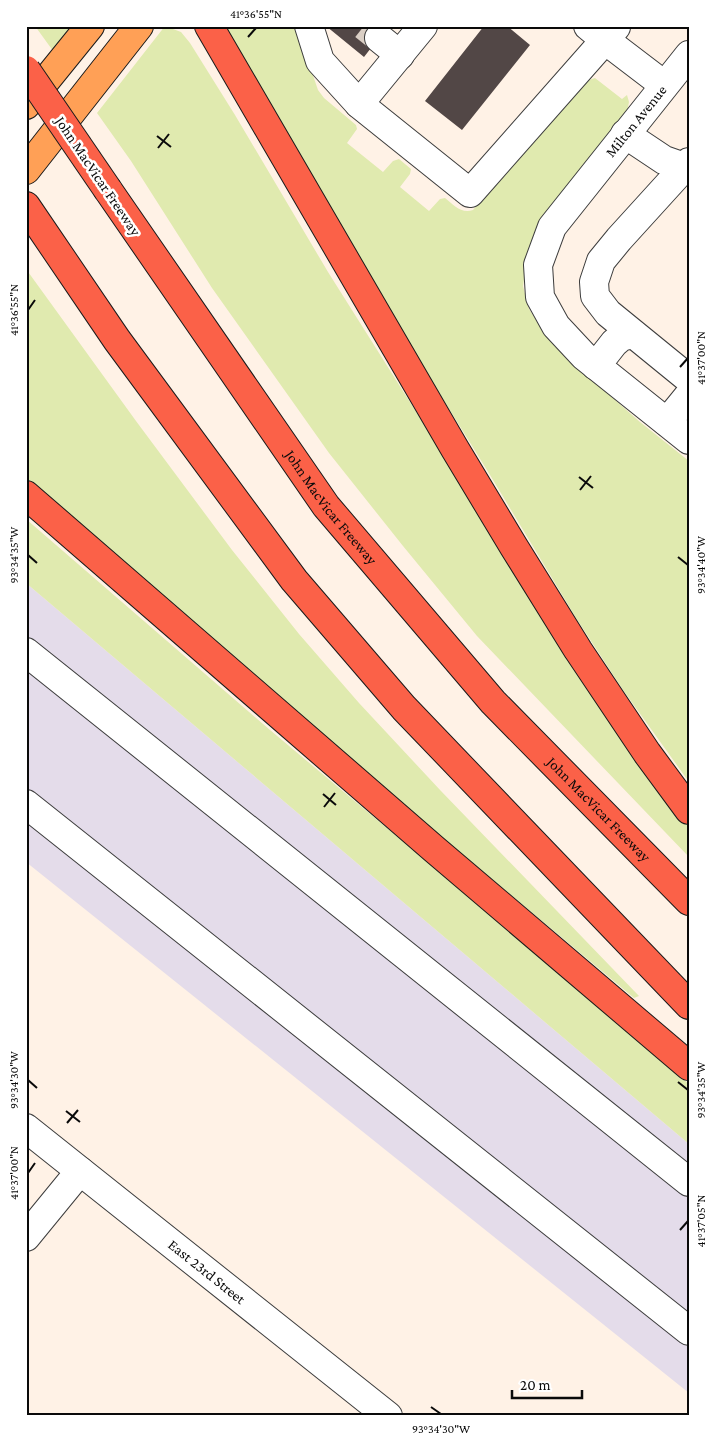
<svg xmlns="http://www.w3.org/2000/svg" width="715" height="1442" viewBox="0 0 715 1442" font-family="'Crimson Pro',serif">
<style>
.industrial{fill:#e4dcea}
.green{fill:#e0eaaf}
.building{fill:#524746}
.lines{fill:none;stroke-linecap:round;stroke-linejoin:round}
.minor-tunnel{stroke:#dacfc5;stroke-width:28;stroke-dasharray:28 14;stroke-linecap:butt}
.minor-casing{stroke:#3d3d3d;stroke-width:30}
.major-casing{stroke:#1b1b1b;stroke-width:30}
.highway-casing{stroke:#1b1b1b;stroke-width:30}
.minor{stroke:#fff;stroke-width:28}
.major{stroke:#ffa056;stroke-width:28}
.highway{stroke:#fb6148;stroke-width:28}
.highway-bridge-casing{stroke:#1b1b1b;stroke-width:30;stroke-linecap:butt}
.highway-bridge{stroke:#fb6148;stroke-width:28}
.ticks{fill:none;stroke:#0a0a0a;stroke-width:2}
.labels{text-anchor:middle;stroke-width:5;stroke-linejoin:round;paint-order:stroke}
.street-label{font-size:15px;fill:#0a0a0a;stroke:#fff}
.neatline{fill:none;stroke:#0a0a0a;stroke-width:2}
.ticks-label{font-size:12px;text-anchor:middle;fill:#0a0a0a}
</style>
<rect width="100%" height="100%" fill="#fff2e6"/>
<path class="industrial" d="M 26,583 L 689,1144 L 689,1393 L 26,862 Z"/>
<path class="green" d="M 35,26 L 79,26 L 56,55 Z
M 165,26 L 181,32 L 190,43 L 235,115 L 328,272 L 471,499 L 573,669 L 640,764 L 689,828 L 689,857 L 477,636 L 403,546 L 329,453 L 212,288 L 131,161 L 97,113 Z
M 218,26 L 296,26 L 318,90 L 324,98 L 356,125 L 357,129 L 347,143 L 383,172 L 393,161 L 399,159 L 411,169 L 410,174 L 400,187 L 429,211 L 440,199 L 445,198 C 454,205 461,214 473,210 L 579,82 L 583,85 L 589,80 L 595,78 L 622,99 L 627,95 L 629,102 L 627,112 L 551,205 L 539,226 L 527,259 L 523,286 L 529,309 L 545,334 L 571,361 L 640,422 L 689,461 L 689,782 L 623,690 L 576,618 L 490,475 L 409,344 Z
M 26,269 L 136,421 L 232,550 L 299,634 L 359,703 L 441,791 L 639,996 L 634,998 L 394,797 L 26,479 Z
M 26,519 L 270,730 L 598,1005 L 689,1084 L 689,1144 L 26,583 Z"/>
<path class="building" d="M 326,26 L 388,26 L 364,57 Z
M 484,26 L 507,26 L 530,45 L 462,130 L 425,101 Z"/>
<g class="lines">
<path class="minor-tunnel" d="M 364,26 L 379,38"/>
<defs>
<g id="minor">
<path d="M 309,26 L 320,61 L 359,104 L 470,193 L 605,40 L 588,26"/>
<path d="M 616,27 L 605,40 L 664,85"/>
<path d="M 379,38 L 400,55"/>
<path d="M 689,55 L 552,227 L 538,265 L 540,297 L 556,326 L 584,356 L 689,440"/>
<path d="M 359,104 L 423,26"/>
<path d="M 625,134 L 664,160 L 684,167"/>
<path d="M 689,162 L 619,239 L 601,261 L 594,282 L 595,296 L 608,313 L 689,379"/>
<path d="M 596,366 L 614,343 L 621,337 L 633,334"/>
<path d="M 667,422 L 689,395"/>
<path d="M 26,652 L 689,1182"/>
<path d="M 26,804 L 689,1331"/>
<path id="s1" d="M 26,1128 L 388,1416"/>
<path d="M 26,1237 L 80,1171"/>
</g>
<path id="major" d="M 26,105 L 90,26
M 26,170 L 139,26"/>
<g id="highway">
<path d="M 209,26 L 455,449 L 514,547 L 578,650 L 647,753 L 689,810"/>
<path id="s2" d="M 108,190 L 326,506 L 493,702 L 689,901"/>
<path d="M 26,206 L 117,340 L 294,580 L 404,708 L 689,1005"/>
<path d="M 26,495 L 434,849 L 689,1066"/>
</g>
</defs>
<use href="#minor" class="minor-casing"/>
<use href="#major" class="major-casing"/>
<use href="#highway" class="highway-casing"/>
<use href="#minor" class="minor"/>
<use href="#major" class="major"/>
<use href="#highway" class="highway"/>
<defs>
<path id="highway-bridge" d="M 26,70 L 108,190"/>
</defs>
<use href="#highway-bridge" class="highway-bridge-casing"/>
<use href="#highway-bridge" class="highway-bridge"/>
</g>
<path class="ticks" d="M 248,37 L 256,28M 157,136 L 171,147M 158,148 L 169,134M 28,310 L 35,300M 680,367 L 688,358M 579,477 L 593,488M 580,490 L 591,476M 28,555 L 37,563M 678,557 L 688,565M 323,794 L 336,805M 324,807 L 335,793M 28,1080 L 37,1088M 678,1082 L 688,1090M 66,1111 L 80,1122M 67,1123 L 78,1110M 28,1173 L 35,1163M 680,1230 L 688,1221M 431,1407 L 441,1414"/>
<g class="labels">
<g class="street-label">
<text transform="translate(636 121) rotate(-51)" y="5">Milton Avenue</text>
<text transform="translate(98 176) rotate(56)" y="5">John MacVicar Freeway</text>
<text dy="5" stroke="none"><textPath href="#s2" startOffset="388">John MacVicar Freeway</textPath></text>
<text dy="5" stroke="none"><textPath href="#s2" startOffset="792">John MacVicar Freeway</textPath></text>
<text dy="5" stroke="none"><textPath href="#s1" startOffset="231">East 23rd Street</textPath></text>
</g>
</g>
<rect width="715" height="1442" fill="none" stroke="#ffffff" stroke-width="55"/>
<path d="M512 1390v8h70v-8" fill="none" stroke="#0a0a0a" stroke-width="2.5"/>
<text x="520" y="1390" font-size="15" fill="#0a0a0a" stroke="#ffffff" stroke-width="4" paint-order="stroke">20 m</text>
<rect x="28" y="28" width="660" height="1386" class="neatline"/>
<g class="ticks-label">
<text x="256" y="18">41°36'55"N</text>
<text transform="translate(14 310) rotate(-90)" y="4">41°36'55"N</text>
<text transform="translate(701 358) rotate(-90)" y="4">41°37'00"N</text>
<text transform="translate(14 555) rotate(-90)" y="4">93°34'35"W</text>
<text transform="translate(701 565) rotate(-90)" y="4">93°34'40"W</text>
<text transform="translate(14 1080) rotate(-90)" y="4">93°34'30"W</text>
<text transform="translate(701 1090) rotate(-90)" y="4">93°34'35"W</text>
<text transform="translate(14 1173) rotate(-90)" y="4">41°37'00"N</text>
<text transform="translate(701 1221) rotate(-90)" y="4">41°37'05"N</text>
<text x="441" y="1433">93°34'30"W</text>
</g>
</svg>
